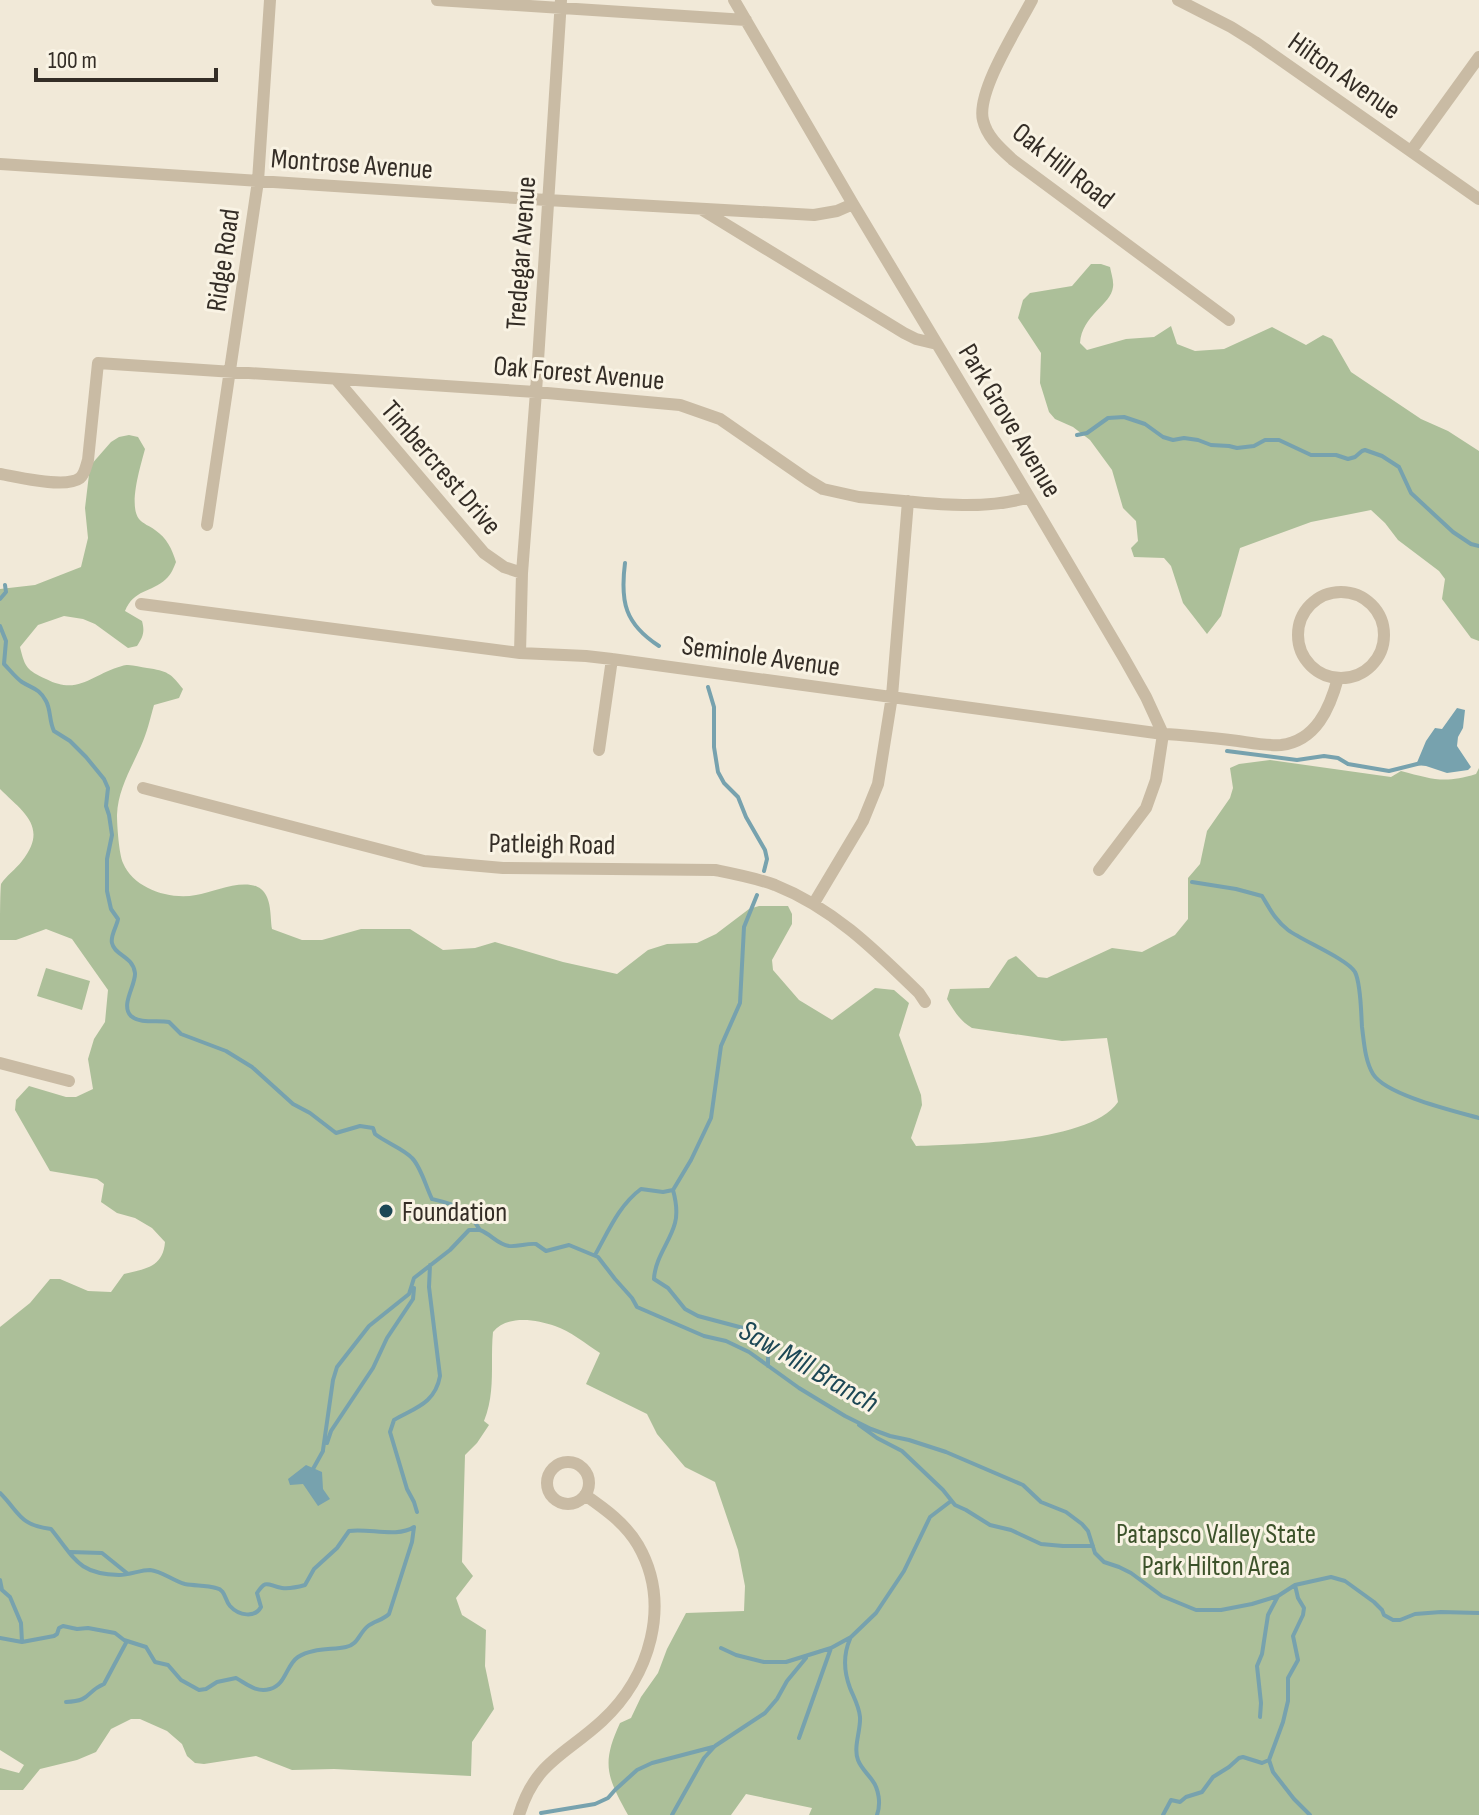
<svg xmlns="http://www.w3.org/2000/svg" width="1479" height="1815" viewBox="0 0 1479 1815" font-family="'Sofia Sans Condensed',sans-serif">
<style>
.green{fill:#acbf99}
.water{fill:#77a2ae}
.lines{fill:none;stroke-linecap:round;stroke-linejoin:round}
.stream{stroke:#77a2ae;stroke-width:4}
.street{stroke:#c9bba4;stroke-width:12}
.poi-dot{fill:#1c4755;stroke:#f9f3e4;stroke-width:3}
.labels{text-anchor:middle;stroke-width:6;stroke-linejoin:round;paint-order:stroke}
.street-label{font-size:28px;fill:#342d26;stroke:#f9f3e4}
.poi-label{font-size:28px;fill:#342d26;stroke:#f9f3e4;text-anchor:start}
.park-label{font-size:28px;fill:#3c522a;stroke:#f9f3e4}
.water-label{font-size:30px;font-style:italic;fill:#1c4755;stroke:#f9f3e4}
</style>
<rect width="100%" height="100%" fill="#f1e9d8"/>
<path class="green" d="M 1091,264 L 1101,264 L 1110,267 C 1111,273 1114,281 1113,287 C 1111,305 1082,315 1080,343 L 1087,350 L 1126,339 L 1154,337 L 1171,326 L 1177,344 L 1195,351 L 1224,349 L 1272,327 L 1306,345 L 1323,335 L 1332,339 L 1351,372 L 1421,419 L 1448,431 L 1479,451 L 1479,641 L 1471,638 L 1442,599 L 1445,579 L 1439,571 L 1398,540 L 1385,523 L 1371,510 L 1311,522 L 1240,548 L 1221,616 L 1207,634 L 1183,603 L 1171,566 L 1164,558 L 1134,557 L 1131,548 L 1138,541 L 1136,521 L 1123,508 L 1112,470 L 1090,440 L 1073,427 L 1055,419 L 1049,412 L 1040,383 L 1041,353 L 1018,318 L 1023,300 L 1030,293 L 1072,286 Z
M 129,435 L 138,437 L 145,449 C 141,465 128,505 139,519 C 143,524 150,526 155,530 C 167,538 172,549 176,562 C 174,567 171,575 166,579 C 151,593 134,589 125,611 L 142,621 C 145,632 143,637 137,646 L 128,648 L 95,624 L 83,619 L 64,616 L 38,625 L 20,647 C 25,668 27,670 46,679 C 79,696 92,674 122,666 C 129,663 139,667 147,668 C 167,671 171,673 183,689 L 179,698 L 154,705 C 150,719 147,733 141,746 C 131,769 118,789 117,815 C 117,825 119,854 123,863 C 134,889 170,900 196,895 C 214,892 245,877 261,889 C 272,898 270,916 272,929 L 302,940 L 322,940 L 361,929 L 410,929 L 443,950 L 475,948 L 495,942 L 563,962 L 617,974 L 648,950 L 667,944 L 697,943 L 716,934 L 749,909 L 759,906 L 788,906 L 792,914 L 792,924 L 772,960 L 773,970 L 799,1000 L 832,1020 L 875,988 L 894,990 L 909,1003 L 899,1035 L 921,1095 L 922,1105 L 911,1138 L 916,1146 C 964,1144 1090,1143 1118,1102 L 1107,1038 L 1062,1041 L 972,1028 C 960,1021 954,1011 947,999 L 950,989 L 989,988 L 1008,960 L 1016,956 L 1038,977 L 1047,978 L 1112,948 L 1142,952 L 1175,935 L 1188,919 L 1188,878 L 1200,864 L 1207,831 L 1230,798 L 1233,788 L 1230,768 L 1239,764 L 1270,760 L 1391,777 L 1401,771 C 1432,779 1444,784 1476,774 L 1479,768 L 1479,1815 L 809,1815 L 812,1808 L 746,1794 L 731,1815 L 628,1815 C 607,1777 601,1764 620,1723 L 631,1718 L 641,1697 L 658,1673 L 667,1649 L 686,1613 L 744,1611 L 745,1586 L 738,1550 L 715,1482 L 685,1467 L 657,1434 L 647,1414 L 586,1384 L 600,1353 C 586,1344 570,1331 555,1326 C 535,1319 507,1315 493,1332 C 490,1362 496,1391 484,1421 L 489,1425 L 477,1443 L 465,1455 L 462,1562 L 473,1576 L 456,1598 L 462,1615 L 486,1630 L 485,1666 L 494,1709 L 472,1742 L 471,1776 L 334,1769 L 292,1770 L 256,1756 L 204,1764 L 195,1763 L 187,1756 L 182,1744 L 167,1731 L 140,1719 L 131,1719 L 111,1729 L 96,1752 L 77,1760 L 40,1769 L 23,1790 L 0,1790 L 0,1768 L 19,1773 L 24,1765 L 0,1750 L 0,1327 L 30,1303 L 50,1279 L 60,1279 L 88,1291 L 111,1292 L 124,1274 C 144,1269 163,1268 165,1242 L 152,1228 L 135,1218 L 117,1213 L 101,1202 L 104,1184 L 97,1179 L 50,1171 L 15,1110 L 16,1100 L 29,1086 L 66,1097 L 76,1097 L 93,1089 L 88,1059 L 94,1039 L 105,1022 L 108,990 L 72,939 L 46,929 L 16,940 L 0,940 C 0,929 0,892 1,884 C 6,876 16,869 22,861 C 49,827 23,812 0,789 L 0,589 L 35,585 L 81,567 L 88,538 L 85,508 L 90,466 L 111,442 L 119,437 Z
M 46,968 L 90,981 L 82,1010 L 37,996 Z"/>
<path class="water" d="M 1457,708 L 1465,710 L 1463,728 L 1458,737 L 1457,746 L 1471,767 L 1468,770 L 1447,773 L 1426,766 L 1416,765 L 1426,741 L 1435,728 L 1442,729 Z
M 306,1465 L 322,1472 L 323,1489 L 330,1499 L 318,1506 L 303,1484 L 290,1485 L 288,1479 Z"/>
<g class="lines">
<path class="stream" d="M 1077,435 L 1087,433 L 1108,418 L 1124,417 L 1145,424 L 1163,437 L 1173,440 L 1184,438 L 1198,440 L 1211,445 L 1229,446 L 1237,448 L 1254,446 L 1265,440 L 1279,440 L 1311,455 L 1336,455 L 1348,459 L 1355,457 L 1362,451 L 1365,450 L 1382,456 L 1399,467 L 1411,493 L 1453,532 L 1471,544 L 1479,546
M 625,563 C 620,602 625,624 659,646
M 0,599 L 6,592 L 5,585
M 0,626 L 6,641 L 4,664 C 10,670 15,677 22,682 C 33,689 39,688 46,701 C 51,710 49,721 54,731 L 70,741 L 86,757 L 104,779 L 108,788 L 106,806 L 109,815 L 112,835 L 107,859 L 107,891 L 111,909 L 118,919 C 117,926 110,936 112,943 C 114,955 133,956 135,973 C 136,985 120,1005 131,1016 C 140,1024 158,1020 169,1022 L 181,1034 L 226,1051 L 252,1067 L 293,1104 L 310,1113 L 336,1133 L 360,1126 L 373,1128 L 375,1134 C 385,1142 404,1149 412,1158 C 421,1167 426,1187 432,1199 C 457,1205 466,1207 480,1230 C 491,1234 497,1244 509,1246 C 518,1247 527,1243 536,1244 L 546,1251 L 569,1245 L 598,1257 L 615,1279 L 632,1298 L 637,1307 L 704,1336 L 726,1341 L 749,1352 L 799,1388 L 845,1416 L 871,1429 L 890,1436 L 909,1440 L 946,1452 L 1023,1485 L 1041,1502 L 1066,1512 L 1082,1524 L 1088,1531 L 1095,1553 L 1104,1562 L 1119,1567 L 1131,1573 L 1162,1596 L 1196,1610 L 1221,1610 L 1252,1604 L 1278,1596 L 1295,1585 L 1331,1577 L 1345,1581 L 1374,1602 L 1382,1610 L 1384,1615 L 1393,1620 L 1400,1620 L 1415,1614 L 1441,1612 L 1479,1613
M 708,687 L 714,707 L 714,747 L 718,772 L 724,783 L 738,797 L 746,817 L 765,850 L 767,859 L 764,871
M 1227,751 L 1297,760 L 1324,756 L 1338,758 L 1348,764 L 1389,771 L 1421,763
M 1192,882 L 1236,889 L 1262,896 C 1270,909 1275,920 1288,930 C 1303,941 1347,959 1355,972 C 1361,984 1361,1012 1362,1027 C 1364,1042 1365,1061 1373,1074 C 1386,1095 1454,1111 1479,1118
M 757,895 L 744,927 L 740,1003 L 721,1046 L 711,1118 L 691,1160 L 673,1190 C 676,1201 678,1212 675,1223 C 670,1242 655,1258 654,1279 L 668,1288 L 685,1309 L 698,1316 L 747,1329 L 768,1354 L 768,1366
M 595,1255 C 608,1232 619,1205 641,1189 L 663,1192 L 673,1190
M 859,1425 L 877,1438 L 902,1451 L 943,1490 L 955,1505 L 966,1510 L 990,1525 L 1011,1530 L 1041,1544 L 1063,1546 L 1093,1546
M 327,1443 L 331,1431 L 373,1368 L 387,1338 L 413,1299 L 414,1288
M 323,1450 L 333,1380 L 337,1367 L 369,1326 L 409,1294 L 414,1278 L 450,1250 L 469,1230 L 480,1230
M 313,1469 L 323,1451
M 0,1493 C 20,1513 19,1525 51,1529 C 74,1557 77,1574 119,1575 C 130,1575 140,1570 150,1570 C 162,1571 173,1581 185,1584 C 195,1586 206,1585 216,1588 C 226,1590 224,1599 230,1606 C 239,1616 255,1618 261,1607 L 257,1593 C 267,1578 268,1586 282,1588 C 290,1589 298,1587 305,1585 L 314,1569 L 337,1548 L 349,1531 C 369,1528 397,1538 414,1527
M 417,1512 L 414,1502 L 407,1489 L 390,1432 L 394,1420 C 414,1408 435,1404 440,1376 L 429,1287 L 430,1265
M 70,1552 L 102,1553 L 128,1574
M 0,1580 L 2,1590 L 10,1597 L 21,1623 L 22,1642
M 1295,1585 L 1298,1598 L 1304,1608 L 1303,1615 L 1293,1636 L 1298,1660 L 1288,1678 L 1288,1701 L 1283,1722 L 1269,1760 L 1273,1772 L 1294,1799 L 1310,1815
M 0,1638 L 22,1642 L 54,1636 L 57,1634 L 59,1628 L 63,1626 L 77,1629 L 88,1628 L 115,1633 L 124,1640 L 146,1647 L 155,1662 L 168,1665 L 181,1680 L 199,1690 L 206,1689 L 217,1682 L 236,1678 C 247,1684 256,1693 270,1689 C 286,1685 286,1665 298,1657 C 312,1648 331,1650 346,1647 C 358,1645 359,1633 368,1626 C 374,1621 383,1620 389,1614 L 412,1542 L 414,1527
M 850,1639 C 843,1655 844,1672 850,1688 C 854,1698 859,1706 860,1717 C 861,1730 853,1747 858,1760 C 861,1768 867,1773 872,1780 C 879,1789 881,1804 877,1815
M 721,1648 L 736,1655 L 764,1662 L 786,1662 L 831,1648 L 851,1637 L 876,1613 L 904,1571 L 930,1517 L 951,1501
M 66,1702 C 92,1701 85,1692 104,1684 L 127,1641
M 1260,1717 L 1261,1703 L 1257,1666 L 1262,1654 L 1268,1615 L 1278,1596
M 799,1738 L 831,1648
M 541,1813 L 595,1804 L 608,1798 L 615,1790 L 637,1770 L 652,1763 L 713,1747
M 672,1815 L 704,1758 L 715,1746 L 765,1713 L 777,1699 L 787,1681 L 806,1658
M 1163,1815 L 1171,1800 L 1180,1802 L 1186,1797 L 1202,1792 L 1213,1777 L 1229,1767 L 1239,1758 L 1243,1757 L 1262,1763 L 1269,1760"/>
<path class="street" d="M 437,0 L 746,20
M 734,0 L 853,204 L 1029,497 L 1124,658 L 1146,697 L 1163,734 L 1156,780 L 1146,808 L 1099,870
M 1032,0 C 1018,27 976,92 983,120 C 987,137 1000,148 1013,160 L 1229,320
M 1178,0 L 1231,27 L 1255,42 L 1479,199
M 1411,151 L 1479,57
M 0,164 L 547,200 L 814,215 L 837,211 L 853,204
M 704,211 L 904,333 L 916,339 L 937,344
M 336,379 L 484,553 L 504,567 L 522,573
M 0,474 C 17,477 66,489 80,478 C 85,474 86,466 88,460 L 98,363 L 536,392 L 680,405 L 720,419 L 808,480 L 823,489 L 859,497 C 912,501 979,513 1029,497
M 207,525 L 258,181 L 270,0
M1298 635a43 43 0 1 1 86 0a43 43 0 1 1-86 0Z
M 141,604 L 520,653 L 586,656 L 612,659 L 1163,734 C 1188,735 1213,738 1238,741 C 1252,743 1267,746 1281,745 C 1316,741 1330,708 1338,678
M 520,653 L 522,573 L 536,392 L 561,0
M 599,750 L 612,659
M 143,788 L 424,861 L 503,868 L 715,870 C 735,874 756,878 775,885 C 833,908 875,950 919,993 L 925,1002
M 814,903 L 863,821 L 878,784 L 892,696 L 908,501
M 0,1063 L 69,1081
M547 1483a21 21 0 1 1 42 0a21 21 0 1 1-42 0Z
M 519,1815 C 535,1762 565,1755 602,1721 C 650,1677 672,1604 638,1545 C 625,1523 605,1509 585,1495"/>
</g>
<circle class="poi-dot" cx="386" cy="1211" r="8"/>
<g class="labels">
<g class="street-label">
<text transform="translate(1345 75) rotate(35)" y="10">Hilton Avenue</text>
<text transform="translate(352 163) rotate(4)" y="10">Montrose Avenue</text>
<text transform="translate(1064 165) rotate(38)" y="10">Oak Hill Road</text>
<text transform="translate(520 253) rotate(-86)" y="10">Tredegar Avenue</text>
<text transform="translate(222 260) rotate(-82)" y="10">Ridge Road</text>
<text transform="translate(579 372) rotate(5)" y="10">Oak Forest Avenue</text>
<text transform="translate(1011 420) rotate(59)" y="10">Park Grove Avenue</text>
<text transform="translate(442 467) rotate(49)" y="10">Timbercrest Drive</text>
<text transform="translate(761 655) rotate(8)" y="10">Seminole Avenue</text>
<text transform="translate(552 843) rotate(1)" y="10">Patleigh Road</text>
</g>
<g class="poi-label">
<text x="402" y="1221">Foundation</text>
</g>
<g class="park-label">
<text x="1216" y="1543">Patapsco Valley State<tspan x="1216" dy="32">Park Hilton Area</tspan></text>
</g>
<g class="water-label">
<text transform="translate(809 1366) rotate(30)" y="10">Saw Mill Branch</text>
</g>
</g>
<path d="M36 68v12h180v-12" fill="none" stroke="#342d26" stroke-width="4"/>
<text x="48" y="68" font-size="24" fill="#342d26" stroke="#f9f3e4" stroke-width="6" paint-order="stroke">100 m</text>
</svg>
